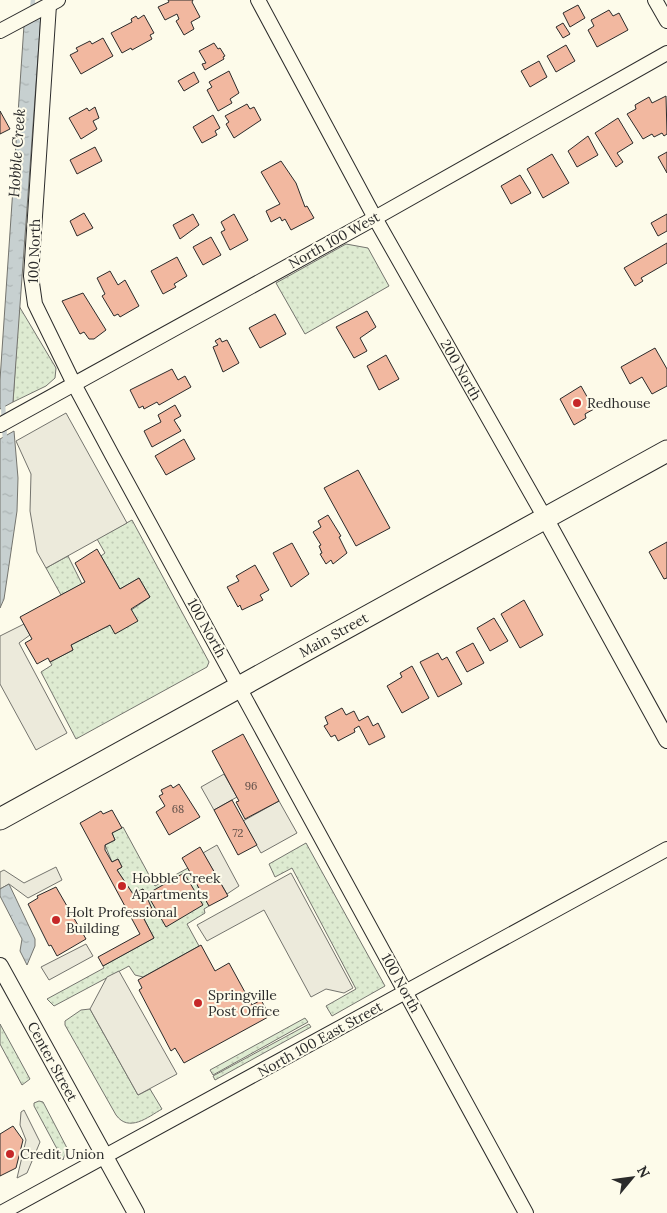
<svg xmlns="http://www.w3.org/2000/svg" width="667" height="1213" viewBox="0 0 667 1213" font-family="Lora,serif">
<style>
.grass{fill:url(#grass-dots);stroke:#74746e}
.parking{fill:#eceadb;stroke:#74746e}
.water{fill:url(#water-ripples);stroke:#74746e}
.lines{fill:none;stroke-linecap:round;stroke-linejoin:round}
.stream{stroke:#c7d0d0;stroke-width:4.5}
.building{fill:#f2b8a0;stroke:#2b2b2b}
.minor-casing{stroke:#2b2b2b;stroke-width:16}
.tertiary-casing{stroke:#2b2b2b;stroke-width:18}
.primary-casing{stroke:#2b2b2b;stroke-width:23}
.minor{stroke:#fdfbea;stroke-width:14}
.tertiary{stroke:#fdfbea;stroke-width:16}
.primary{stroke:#fdfbea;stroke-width:21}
.poi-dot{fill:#c62828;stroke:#fdfbea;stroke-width:2}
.labels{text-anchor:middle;stroke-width:4;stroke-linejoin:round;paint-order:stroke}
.number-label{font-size:11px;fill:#5d4e48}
.street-label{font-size:14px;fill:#2b2b2b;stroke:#fdfbea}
.poi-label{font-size:14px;fill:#2b2b2b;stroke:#fdfbea;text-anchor:start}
.water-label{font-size:15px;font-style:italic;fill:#2b2b2b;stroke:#fdfbea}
</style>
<defs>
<pattern id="grass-dots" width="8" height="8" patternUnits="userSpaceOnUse" patternTransform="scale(1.25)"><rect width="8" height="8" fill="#deebd1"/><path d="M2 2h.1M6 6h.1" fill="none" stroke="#bfcab4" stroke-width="1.8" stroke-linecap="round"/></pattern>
<pattern id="water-ripples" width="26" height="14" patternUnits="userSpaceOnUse" patternTransform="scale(1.25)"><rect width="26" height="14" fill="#c7d0d0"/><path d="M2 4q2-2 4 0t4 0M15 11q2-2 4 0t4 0" fill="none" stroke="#abb3b3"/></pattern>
</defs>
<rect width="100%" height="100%" fill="#fdfbea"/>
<path class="grass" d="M 346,244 L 368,248 L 389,286 L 305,334 L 276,283 Z
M 19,306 L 56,368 L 55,378 L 46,386 L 13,402 Z
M 132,520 L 209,662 L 207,667 L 76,739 L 41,672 L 52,665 L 50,662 L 73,650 L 71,645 L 110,625 L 150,597 L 139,578 L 120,589 L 101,556 L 105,553 L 97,539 Z
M 68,556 L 82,584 L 61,595 L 46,568 Z
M 123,827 L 155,886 L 188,868 L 209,906 L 204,909 L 205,913 L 187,924 L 199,946 L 143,977 L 135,975 L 129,966 L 54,1006 L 47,999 L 104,968 L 103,966 L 154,938 L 144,919 L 147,897 L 143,889 L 133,894 L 117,870 L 122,867 L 118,859 L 112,862 L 105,845 L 115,840 L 112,833 Z
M 306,843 L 385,986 L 332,1016 L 326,1006 L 356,989 L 292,868 L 275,877 L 269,864 Z
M 90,1009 L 138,1095 L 150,1089 L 162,1109 C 148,1117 129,1133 116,1115 L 65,1025 L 65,1021 L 81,1010 Z
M 305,1018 L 308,1022 L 213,1075 L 210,1070 Z
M 0,1024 L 30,1079 L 22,1085 L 0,1044 Z
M 309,1024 L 311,1027 L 215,1080 L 213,1076 Z
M 39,1101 L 43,1102 L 67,1148 L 63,1160 L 34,1106 L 34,1103 Z"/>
<path class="parking" d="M 66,413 L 127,523 L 46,568 L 37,552 L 30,511 L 31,474 L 16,441 Z
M 24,624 L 30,635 L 19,643 L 67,733 L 36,750 L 0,684 L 0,636 Z
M 224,774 L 237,797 L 214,810 L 201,787 Z
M 279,801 L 297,833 L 261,853 L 243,821 Z
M 217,845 L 239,886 L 227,894 L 203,853 Z
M 56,867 L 62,880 L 28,898 L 9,884 L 0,889 L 0,872 L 4,870 L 24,883 Z
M 291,873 L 353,988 L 344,993 L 326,989 L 311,997 L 264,910 L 207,941 L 197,925 Z
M 86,944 L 93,956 L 49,980 L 41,967 Z
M 119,971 L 177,1074 L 138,1095 L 90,1009 L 107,977 Z
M 24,1110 L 40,1142 L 27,1173 L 17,1178 L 26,1140 L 20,1125 L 21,1112 Z"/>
<path class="water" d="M 41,15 L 13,402 L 0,409 L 0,380 L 24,25 Z
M 14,431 L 18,478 L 17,511 L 4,599 L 0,608 L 0,439 Z
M 9,884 L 35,939 L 35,946 L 27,965 L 20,951 L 22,939 L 0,896 L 0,889 Z"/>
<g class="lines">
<path class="stream" d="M 32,10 L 33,0
M 3,404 L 5,441"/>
</g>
<path class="building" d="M 168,0 L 193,0 L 192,2 L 200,17 L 191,22 L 194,29 L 184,35 L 176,21 L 179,19 L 177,14 L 165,20 L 158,7 L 169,2 Z
M 578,5 L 585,18 L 570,27 L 563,13 Z
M 609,10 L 613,16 L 619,13 L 628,30 L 597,47 L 588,30 L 594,26 L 591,20 Z
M 144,15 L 154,33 L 150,35 L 152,39 L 132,50 L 131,48 L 122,53 L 111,33 L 132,22 L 131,19 L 136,16 L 138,19 Z
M 563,23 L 570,34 L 563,38 L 556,27 Z
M 103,38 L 113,56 L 81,74 L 70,55 L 78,51 L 76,48 L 90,41 L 92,44 Z
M 214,43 L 218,49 L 220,48 L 225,56 L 223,57 L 224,59 L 205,70 L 202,64 L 206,63 L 199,51 Z
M 566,45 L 575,61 L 556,72 L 547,56 Z
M 539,61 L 547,77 L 530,87 L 521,71 Z
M 229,71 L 239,93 L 230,99 L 232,103 L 218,111 L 207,90 L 212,87 L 209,82 Z
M 194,72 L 199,82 L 184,91 L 178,81 Z
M 666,96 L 667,134 L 664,136 L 662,133 L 654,137 L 652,134 L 643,139 L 627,114 L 636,109 L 635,105 L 649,97 L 652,103 Z
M 247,104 L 250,109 L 254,107 L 261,120 L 234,138 L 226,124 L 229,122 L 225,116 Z
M 95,107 L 99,118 L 93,121 L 97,129 L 81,139 L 69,118 L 87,108 L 89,111 Z
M 0,111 L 10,129 L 0,134 Z
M 213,115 L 220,128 L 215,131 L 217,135 L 202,143 L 193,127 Z
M 618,118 L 633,143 L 617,153 L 623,162 L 616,167 L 595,133 Z
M 588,136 L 598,155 L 577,167 L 568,151 Z
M 95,147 L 102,161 L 77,174 L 70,160 Z
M 667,152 L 667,173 L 658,157 Z
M 552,154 L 569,183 L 543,198 L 527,169 Z
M 281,161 L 296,183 L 305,207 L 307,206 L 314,218 L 291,230 L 285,219 L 282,221 L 280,217 L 271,222 L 266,211 L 280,204 L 261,172 Z
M 520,175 L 531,193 L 511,204 L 501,186 Z
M 84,213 L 93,228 L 77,236 L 70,221 Z
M 193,214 L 199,225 L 180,239 L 173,225 Z
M 234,214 L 248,240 L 230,250 L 221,232 L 225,230 L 221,222 Z
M 667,214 L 667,231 L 658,236 L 651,223 Z
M 211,237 L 221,255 L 203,265 L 193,247 Z
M 667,243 L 667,263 L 641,278 L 643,281 L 635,286 L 624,268 Z
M 177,257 L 187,276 L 174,284 L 176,287 L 163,294 L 151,271 Z
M 110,271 L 118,285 L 125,280 L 139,306 L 120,317 L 118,314 L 114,316 L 102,296 L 105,294 L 97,278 Z
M 83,293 L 106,330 L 94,339 L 89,339 L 84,332 L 80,334 L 62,301 Z
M 367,311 L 376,327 L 360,338 L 367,351 L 354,358 L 336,327 Z
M 275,314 L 286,334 L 260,348 L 249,328 Z
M 220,338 L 222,342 L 227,340 L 239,363 L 223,372 L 213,347 L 218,345 L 215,341 Z
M 655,348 L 667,369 L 667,386 L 652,394 L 642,377 L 630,384 L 621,367 Z
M 386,355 L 399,379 L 379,390 L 367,366 Z
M 172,369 L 178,380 L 185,376 L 191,387 L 159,405 L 157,402 L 144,409 L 143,406 L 139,408 L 130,390 Z
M 581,386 L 594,409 L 585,414 L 586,418 L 574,425 L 560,399 Z
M 175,405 L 181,416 L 174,420 L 181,431 L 152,447 L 144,431 L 161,422 L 158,415 Z
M 184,439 L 195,459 L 166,475 L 155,456 Z
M 358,470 L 390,528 L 356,546 L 324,488 Z
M 328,515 L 341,536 L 339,537 L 347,553 L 333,564 L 331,560 L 326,564 L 320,554 L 322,553 L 319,546 L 321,545 L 313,532 L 321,527 L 318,521 Z
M 667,542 L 667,578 L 664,579 L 649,552 Z
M 292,543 L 309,574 L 291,587 L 273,553 Z
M 97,549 L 120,589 L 139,578 L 150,597 L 131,609 L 138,621 L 115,634 L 110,625 L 71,645 L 73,650 L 50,662 L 48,658 L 37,664 L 25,643 L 32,639 L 20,617 L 85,582 L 75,563 Z
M 255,565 L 269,590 L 260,595 L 263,600 L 242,610 L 240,605 L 238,607 L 227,587 L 239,581 L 236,576 Z
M 524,600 L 543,635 L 520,648 L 501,614 Z
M 494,618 L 508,641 L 490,651 L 477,628 Z
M 473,643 L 484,663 L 467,672 L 456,652 Z
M 438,653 L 442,660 L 447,657 L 462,684 L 438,697 L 420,662 Z
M 412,666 L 429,698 L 402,713 L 387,686 L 402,677 L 400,673 Z
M 342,708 L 346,715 L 354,711 L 359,721 L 368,716 L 373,726 L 378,723 L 385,737 L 369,745 L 359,726 L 354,729 L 355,732 L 338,741 L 335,735 L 331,737 L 324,726 L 328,724 L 325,717 Z
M 243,734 L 279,801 L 245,819 L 236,802 L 239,801 L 212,751 Z
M 179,784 L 200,817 L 169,835 L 156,812 L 165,806 L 159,796 L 163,794 L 161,790 L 171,785 L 173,788 Z
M 232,800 L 257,845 L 238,855 L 214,810 Z
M 112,810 L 122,828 L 112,833 L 115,840 L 105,845 L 105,850 L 112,862 L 118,859 L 122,867 L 117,870 L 133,894 L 143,889 L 154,913 L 144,919 L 154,938 L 103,966 L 98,957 L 140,934 L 80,823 L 101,811 L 103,814 Z
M 200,847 L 228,896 L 209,906 L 182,858 Z
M 184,873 L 203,905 L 166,927 L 147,894 Z
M 56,887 L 86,939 L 57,956 L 51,945 L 49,946 L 28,904 L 38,898 L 37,896 Z
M 201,945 L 215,971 L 229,963 L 252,1005 L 261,1000 L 270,1016 L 184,1063 L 175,1048 L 171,1051 L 139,990 L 142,988 L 138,980 Z
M 13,1126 L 23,1140 L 16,1168 L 0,1176 L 0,1134 Z"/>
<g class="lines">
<defs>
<g id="minor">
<path id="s1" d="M 258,0 L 375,218 L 545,518"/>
<path d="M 655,0 L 667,21"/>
<path d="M 49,5 L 31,276 L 35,304 L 74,384 L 112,455 L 526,1213"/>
<path d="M 0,31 L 58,0"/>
<path d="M 0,425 L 375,218 L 667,53"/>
<path d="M 1,1213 L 667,849"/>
</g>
<g id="tertiary">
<path d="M 545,518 L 667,740"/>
<path id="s2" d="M 0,966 L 136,1213"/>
</g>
<g id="primary">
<path id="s3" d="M 0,819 L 667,451"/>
</g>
</defs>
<use href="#minor" class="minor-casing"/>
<use href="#tertiary" class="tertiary-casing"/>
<use href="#primary" class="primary-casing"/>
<use href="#minor" class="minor"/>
<use href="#tertiary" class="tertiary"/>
<use href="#primary" class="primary"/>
</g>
<g class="poi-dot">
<circle cx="577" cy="403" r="5"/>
<circle cx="122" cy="886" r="5"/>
<circle cx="56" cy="920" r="5"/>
<circle cx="198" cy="1003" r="5"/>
<circle cx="10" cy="1154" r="5"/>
</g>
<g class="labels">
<g class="number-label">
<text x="251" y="790">96</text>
<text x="178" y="813">68</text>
<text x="238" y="837">72</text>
</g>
<g class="street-label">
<text transform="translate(334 240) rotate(-29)" y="5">North 100 West</text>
<text transform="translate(34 251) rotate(-88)" y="5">100 North</text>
<text dy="5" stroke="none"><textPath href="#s1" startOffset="422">200 North</textPath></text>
<text transform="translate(207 628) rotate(61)" y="5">100 North</text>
<text dy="5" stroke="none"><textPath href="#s3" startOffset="381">Main Street</textPath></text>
<text transform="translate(401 983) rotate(61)" y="5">100 North</text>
<text transform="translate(320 1039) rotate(-29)" y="5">North 100 East Street</text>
<text dy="5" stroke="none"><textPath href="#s2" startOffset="109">Center Street</textPath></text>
</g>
<g class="poi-label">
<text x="587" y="408">Redhouse</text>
<text x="132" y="883">Hobble Creek<tspan x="132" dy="16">Apartments</tspan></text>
<text x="66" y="917">Holt Professional<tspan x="66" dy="16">Building</tspan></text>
<text x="208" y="1000">Springville<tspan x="208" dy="16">Post Office</tspan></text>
<text x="20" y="1159">Credit Union</text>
</g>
<g class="water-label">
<text transform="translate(17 153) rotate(-86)" y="5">Hobble Creek</text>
</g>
</g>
<g transform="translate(632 1178) rotate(61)" stroke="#fdfbea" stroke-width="4" paint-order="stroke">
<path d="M0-4L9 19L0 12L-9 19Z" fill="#2b2b2b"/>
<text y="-8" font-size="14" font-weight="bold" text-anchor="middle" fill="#2b2b2b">N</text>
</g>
</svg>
